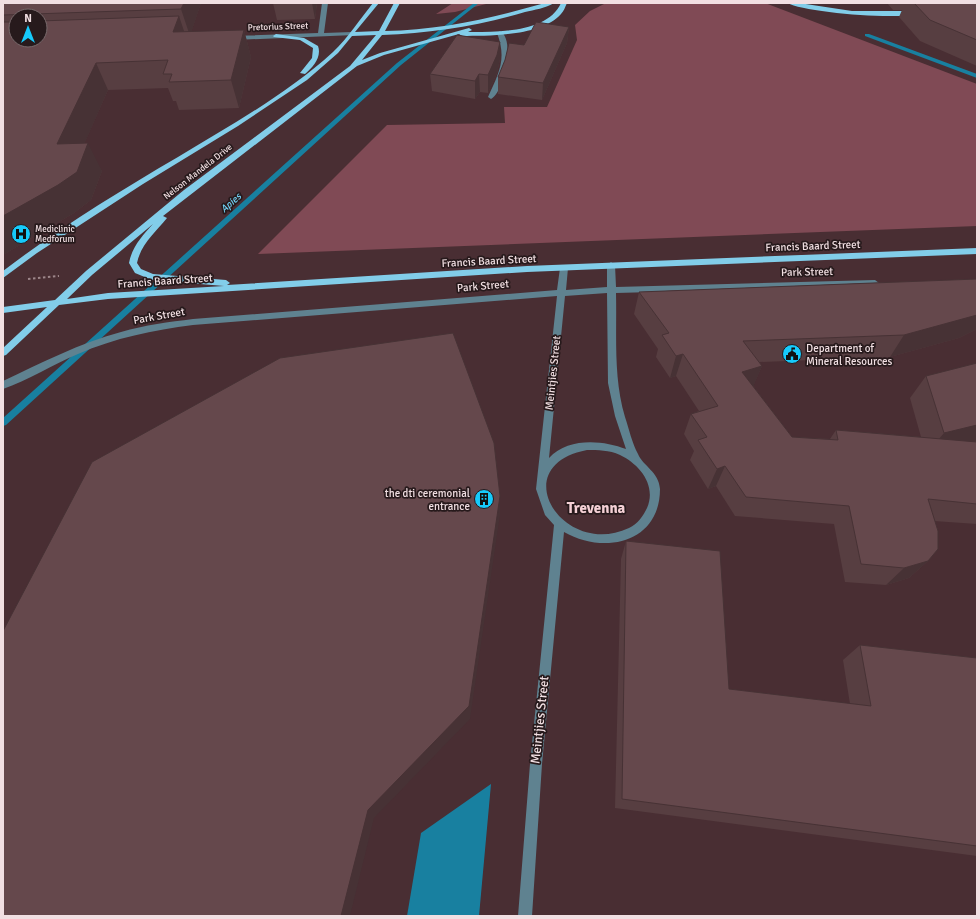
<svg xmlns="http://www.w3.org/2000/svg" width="980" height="919" font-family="Signika,sans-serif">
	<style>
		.green { fill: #804a55 }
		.water { fill: #1880a0 }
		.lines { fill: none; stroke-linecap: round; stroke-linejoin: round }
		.stream { fill: #1880a0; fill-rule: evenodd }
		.path { stroke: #9d868a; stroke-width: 2; stroke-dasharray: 2.5 2.5; stroke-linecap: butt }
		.minor { fill: #5f8290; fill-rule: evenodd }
		.major { fill: #82cde9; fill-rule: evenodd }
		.wall { fill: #573e41; fill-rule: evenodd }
		.shaded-wall { fill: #473235 }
		.building { fill: #65484c; stroke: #473235 }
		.labels { text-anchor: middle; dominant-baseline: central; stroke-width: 3.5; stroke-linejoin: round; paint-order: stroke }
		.far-street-label { font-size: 9px; fill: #f1dfe2; stroke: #271a1c }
		.far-poi-label { font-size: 9px; fill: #f1dfe2; stroke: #271a1c; text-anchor: start }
		.far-water-label { font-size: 10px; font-style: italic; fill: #72d2f5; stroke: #271a1c }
		.street-label { font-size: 11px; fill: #f1dfe2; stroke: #271a1c }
		.poi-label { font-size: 11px; fill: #f1dfe2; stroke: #271a1c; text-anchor: start }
		.near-street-label { font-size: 13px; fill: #f1dfe2; stroke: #271a1c }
		.district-label { font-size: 15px; font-weight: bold; fill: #f4d0d5; stroke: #271a1c }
	</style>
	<rect width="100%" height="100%" fill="#492e33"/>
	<path class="green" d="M453 3H490L455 12 436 14Z
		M606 3H765L977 84V226L258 254 387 125 505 123 504 107H547L577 40 575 25 590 11Z"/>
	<path class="water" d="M491 784 479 916H407L421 833Z"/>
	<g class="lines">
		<path class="stream" d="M474 3H479L401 65 6 425 3 426V418L397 63Z
			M865 34H869L977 74V78L865 36Z"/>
		<path class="path" d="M28 279 59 276"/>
		<path class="minor" d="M322 3H328L324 33 352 32 354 33V35L234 40 231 38 234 36 318 33Z
			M500 31C516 39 504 93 491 99L488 97C499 73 507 59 497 33Z
			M611 262 615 265 616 287 875 280 879 283 875 286 616 293C617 334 613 377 625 417 629 429 632 443 638 454 643 466 659 472 660 489 660 543 604 555 564 532L542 764 532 916H518L530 764 554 525 545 515 536 489 557 296 193 325C153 330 115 338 78 354 54 364 27 381 3 389V381C41 363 80 343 121 332 145 325 169 322 193 319L557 290 560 268 564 265 568 268 566 290 607 287V265ZM607 293 608 383 615 416 626 449C603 440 568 437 549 458L565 296ZM587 450C598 450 609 450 620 455 639 464 657 485 647 508 643 516 638 524 629 528 563 559 504 466 587 450Z"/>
		<path class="major" d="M373 3H379L355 32 379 31 394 3H400L385 31C440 30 492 18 545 3H554C546 8 534 10 525 12 478 26 431 33 382 35L362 60 380 53 469 28 472 30 468 32C496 32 548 33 561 3H567C565 7 564 11 561 14 542 36 489 36 462 36L459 34 384 55 357 66 163 216 167 218C155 233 141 244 137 263L141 269 153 274 226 280 230 283 227 285 527 266 977 248V254L527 272 108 299 59 305 6 355 3 356V348L47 307 3 313V307L55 300 86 271 184 190 350 66 376 35 352 36 338 53 307 80 238 126 143 184 37 253 3 278V271C58 229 118 192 178 157 231 125 287 94 333 52 348 38 360 19 373 3ZM153 224C142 236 132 247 129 263L135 273 152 280 224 286 108 293 67 299 92 275Z
			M788 3H799L852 11H913L916 13C904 21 801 12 788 3Z
			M276 34 304 38 318 46C322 57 313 67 305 74L300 73 312 58 313 48 300 40 274 37 273 36Z"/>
	</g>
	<path class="wall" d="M3 3H201L191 32 244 30 251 57 239 108 179 110 176 101H173L168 88 108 90 84 144 102 171 91 200 74 213 3 255ZM16 16H40V40H16Z
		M273 3H317L315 19 277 20Z
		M887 3H977V66L920 41 899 17 902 10H893Z
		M569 27 567 43 542 100 498 94V77L524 45Z
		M500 42V59L497 73 488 93 480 92 475 99 432 91 430 74Z
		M977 279V329L959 338 890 357 759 362 762 366 753 386 792 437 830 439 836 430 921 437 910 398 926 376 977 442V524L934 521 928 561 909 578 886 585 845 582 834 524 735 516 716 486 708 489 690 460 694 451 684 434 691 414 699 411 676 376 670 378 656 357 658 349 634 314 639 292Z
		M626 541 729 689 850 704 843 660 860 645 977 658V856L615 808 621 559Z"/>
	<path class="shaded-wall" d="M184 3H201L190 36 181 9Z
		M312 3H317L315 19Z
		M179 16 188 43 173 32Z
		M569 27 567 43 542 100 543 83Z
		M244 30 251 57 239 108 231 80Z
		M500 42V59L497 73 488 93V75Z
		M96 63 108 90 72 172 57 144Z
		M479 74 480 92 475 99V81Z
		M88 143 102 171 91 200 74 213 3 255V216Z
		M977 315V329L959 338 890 357 904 335Z
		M683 354 676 376 670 378 676 356Z
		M762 366 753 387 742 372Z
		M977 425V441L926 454 944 433Z
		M725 466 716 486 708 489 717 469Z
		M500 496V515L470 719 374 818 350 916H341L368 810Z
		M928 561 909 578 886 585 904 568Z"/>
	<path class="building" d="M3 3H184L181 9 3 15Z
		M914 3H977V40L930 20Z
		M179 16 173 32 244 30 231 80 169 82 172 74H163L168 60 96 63 57 144 88 143 77 172 58 185 3 216V22H16V40H40V21Z
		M536 22 569 27 543 83 498 77 505 60 509 43 524 45Z
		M457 35 500 42 497 55 488 75 479 74 475 81 430 74Z
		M977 279V315L904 335 743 341 762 366 742 372 792 437 838 440 836 430 977 442V504L928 499 938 531V549L928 561 904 568 861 564 849 506 746 497 725 466 717 469 698 440 707 437 691 414 718 406 683 354 676 356 662 335 669 333 639 292Z
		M453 333 494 443 500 496 469 706 368 810 341 916H3V631L92 462 280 358Z
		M977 363V425L944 433 926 376Z
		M626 541 720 551 729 689 871 706 860 645 977 658V846L622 799Z"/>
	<defs>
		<g id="hospital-disc" transform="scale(1)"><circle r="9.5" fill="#16cafb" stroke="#271a1c"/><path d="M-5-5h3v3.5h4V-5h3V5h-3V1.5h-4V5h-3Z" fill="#111"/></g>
		<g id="civic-disc" transform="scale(1)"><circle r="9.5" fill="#16cafb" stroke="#271a1c"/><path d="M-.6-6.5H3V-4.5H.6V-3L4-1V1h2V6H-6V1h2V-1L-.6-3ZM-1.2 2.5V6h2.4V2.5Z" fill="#111"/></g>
		<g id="building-disc" transform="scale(1)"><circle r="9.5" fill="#16cafb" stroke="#271a1c"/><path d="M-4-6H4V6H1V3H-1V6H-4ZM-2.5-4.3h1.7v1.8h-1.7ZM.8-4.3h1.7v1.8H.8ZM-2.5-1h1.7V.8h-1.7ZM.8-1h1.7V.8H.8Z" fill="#111"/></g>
	</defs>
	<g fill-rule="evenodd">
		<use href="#hospital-disc" x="21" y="234"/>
		<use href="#civic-disc" x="792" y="354"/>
		<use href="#building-disc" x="484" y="499"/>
	</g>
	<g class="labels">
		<g class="far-street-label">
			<text transform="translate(278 27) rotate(-2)">Pretorius Street</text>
			<text transform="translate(198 172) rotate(-38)">Nelson Mandela Drive</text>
		</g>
		<g class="far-poi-label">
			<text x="35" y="229">Mediclinic<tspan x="35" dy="10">Medforum</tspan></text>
		</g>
		<g class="far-water-label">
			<text transform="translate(231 203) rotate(-42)">Apies</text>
		</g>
		<g class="street-label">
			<text transform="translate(813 246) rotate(-2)">Francis Baard Street</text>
			<text transform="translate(489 261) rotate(-3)">Francis Baard Street</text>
			<text transform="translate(807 272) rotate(-1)">Park Street</text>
			<text transform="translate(165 281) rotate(-4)">Francis Baard Street</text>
			<text transform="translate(483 286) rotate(-5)">Park Street</text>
			<text transform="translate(159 316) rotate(-10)">Park Street</text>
			<text transform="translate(553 373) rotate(-84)">Meintjies Street</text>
		</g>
		<g class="poi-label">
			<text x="806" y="348">Department of<tspan x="806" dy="13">Mineral Resources</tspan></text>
			<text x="470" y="493" text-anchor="end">the dti ceremonial<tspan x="470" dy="13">entrance</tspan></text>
		</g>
		<g class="near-street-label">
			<text transform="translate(540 720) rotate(-84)">Meintjies Street</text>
		</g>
		<g class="district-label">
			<text x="596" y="508">Trevenna</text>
		</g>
	</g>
	<rect width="980" height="919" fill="none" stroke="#f1dfe2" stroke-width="8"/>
	<g transform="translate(28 28)"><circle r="19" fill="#271a1c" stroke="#78696b"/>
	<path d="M0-3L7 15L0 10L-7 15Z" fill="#16cafb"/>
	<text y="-6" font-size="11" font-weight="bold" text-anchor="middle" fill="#f1dfe2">N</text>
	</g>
</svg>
